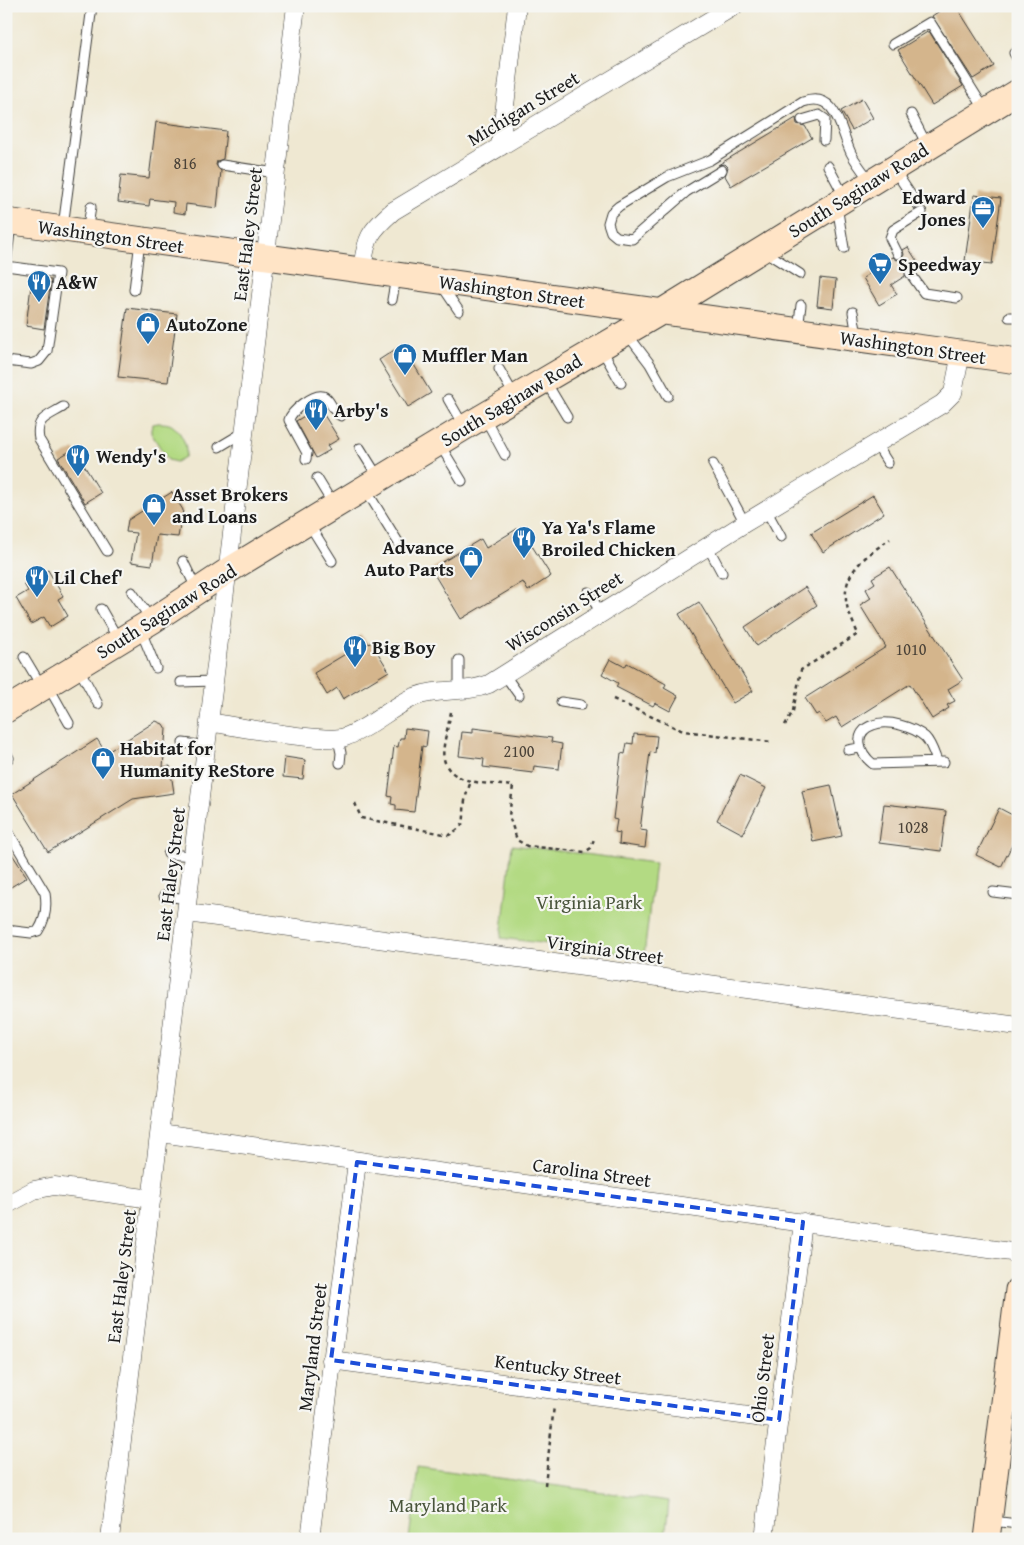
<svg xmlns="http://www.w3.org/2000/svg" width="1024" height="1545" font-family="'Gentium Book Plus',serif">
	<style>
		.green { fill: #b3da83; stroke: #687b50 }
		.building { fill: #d4b58c }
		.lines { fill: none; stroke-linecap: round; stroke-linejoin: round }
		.lane-casing { stroke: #3c3b37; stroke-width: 11 }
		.street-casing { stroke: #3c3b37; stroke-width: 19 }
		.secondary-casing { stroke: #3c3b37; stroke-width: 27 }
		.path { stroke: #3c3b37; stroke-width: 2.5; stroke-dasharray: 4 4; stroke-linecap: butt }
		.lane { stroke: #fff; stroke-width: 9 }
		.street { stroke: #fff; stroke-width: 18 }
		.secondary { stroke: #ffe4c6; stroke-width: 25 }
		.marked { fill: none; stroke: #1d4ed8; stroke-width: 4; stroke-dasharray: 10 6; stroke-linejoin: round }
		.labels { text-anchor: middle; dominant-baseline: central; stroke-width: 4.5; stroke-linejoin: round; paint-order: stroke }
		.number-label { font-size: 16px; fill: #4a4238 }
		.street-label { font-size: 19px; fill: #1c1c1c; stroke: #f6f6f2 }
		.poi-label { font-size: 19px; font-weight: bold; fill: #1c1c1c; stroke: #f6f6f2; text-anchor: start }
		.park-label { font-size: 19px; fill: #49553b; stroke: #f6f6f2 }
	</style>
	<rect width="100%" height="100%" fill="#f6f6f2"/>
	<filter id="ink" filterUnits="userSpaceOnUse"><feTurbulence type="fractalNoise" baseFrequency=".02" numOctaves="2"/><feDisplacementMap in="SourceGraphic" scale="10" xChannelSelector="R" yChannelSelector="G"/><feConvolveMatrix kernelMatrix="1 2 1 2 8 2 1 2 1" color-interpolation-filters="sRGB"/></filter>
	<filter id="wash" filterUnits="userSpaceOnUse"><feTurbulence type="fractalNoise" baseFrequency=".0096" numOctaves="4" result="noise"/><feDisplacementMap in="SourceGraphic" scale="20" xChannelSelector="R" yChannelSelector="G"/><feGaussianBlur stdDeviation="1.12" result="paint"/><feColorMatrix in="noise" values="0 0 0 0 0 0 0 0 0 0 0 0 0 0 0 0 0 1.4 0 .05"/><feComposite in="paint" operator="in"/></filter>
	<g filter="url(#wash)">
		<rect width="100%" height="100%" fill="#efe8d2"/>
		<path class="green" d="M158 423C164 423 170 423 174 427 181 432 189 448 185 457L176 462 168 460 151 433V429L153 424Z
			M512 845 655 863 644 956 501 938Z
			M418 1467 669 1501 665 1539H409Z"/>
		<g id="blocks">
			<path class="building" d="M947 6H956L994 66 973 79 932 16Z
				M929 31 963 86 932 105 898 50Z
				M862 99 873 118 852 130 841 111Z
				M796 118 797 124 805 126 812 138 731 186 725 176 728 167 725 164 718 165Z
				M156 122 226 131 223 159 217 161 216 165 221 171 217 208 186 204 185 214 173 212 174 202 150 199 149 206 118 202 121 175 149 178Z
				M974 195 1001 198 992 264 965 261Z
				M908 247 920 266 915 270 910 267 906 268 905 276 891 285 897 294 879 305 863 278 893 257 897 260 901 259 904 255 903 250Z
				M32 278 51 280 44 329 26 326Z
				M820 278 836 280 833 308 817 306Z
				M127 308 177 314 168 382 118 377Z
				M402 345 431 393 408 407 379 360Z
				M319 407 339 439 327 446 330 450 316 458 296 421Z
				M74 449 101 493 85 503 58 458Z
				M172 492 183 510 178 537 157 535 152 565 131 562 136 533 126 532 128 520Z
				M873 495 884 513 823 552 811 533Z
				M520 527 551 576 528 591 523 582 461 619 431 569 481 539 486 548Z
				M890 567 963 680 948 689 955 701 947 705 949 708 932 719 910 684 842 727 836 717 826 723 819 713 816 715 805 698 886 647 860 605 871 598 866 589 875 583 872 578Z
				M48 570 63 596 58 599 68 616 50 627 44 617 31 624 16 598 28 591 24 584Z
				M805 587 817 605 757 646 745 627Z
				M699 602 753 691 733 703 679 614Z
				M361 635 369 644 371 642 389 671 343 699 337 688 327 695 314 673 352 650 348 643Z
				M610 659 625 667 627 663 666 684 664 688 678 696 670 711 655 703 653 706 616 687 618 683 602 674Z
				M156 721 163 724 166 729 163 767 170 766 174 793 133 799 48 852 12 794 97 739 106 753Z
				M405 728 428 731 426 747 422 746 414 812 396 810V805L391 804 392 797 388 796 394 746 398 747 400 738H404Z
				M473 728 552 738 551 742 562 744 559 769 534 766 533 773 483 767 484 759 459 756 462 732 473 733Z
				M634 734 657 736 655 753 650 752 640 830 647 831 645 848 619 844 620 833 615 832 617 820 613 819 621 753 625 754 627 743 633 744Z
				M285 757 305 760 303 779 283 777Z
				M740 775 766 788 743 834 717 820Z
				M831 785 842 836 813 842 802 791Z
				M884 804 946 811 941 851 879 843Z
				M999 808 1018 818V833L1001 867 976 855Z
				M6 845 27 877 6 890Z"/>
		</g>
	</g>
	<g filter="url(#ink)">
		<use href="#blocks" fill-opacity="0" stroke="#3c3b37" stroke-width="1"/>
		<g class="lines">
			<g class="lane-casing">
				<path id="lane" d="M893 44 930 22 985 110
					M1014 53 1018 60
					M911 114 928 147
					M802 120 819 115 825 119 824 140
					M222 165 276 173
					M828 166 844 196
					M722 170 686 192 632 239 617 237 611 232 608 223 611 213 619 206 667 177 710 160 803 102C837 90 840 130 851 153 856 163 864 173 871 182
					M895 171 917 204
					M837 206 844 248
					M63 227 92 6
					M87 232 91 207
					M764 251 800 274
					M898 254 890 238 893 230 922 212
					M6 265 11 224
					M6 266 58 273 47 351 39 361 31 364 6 361
					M910 273 924 293 957 298
					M442 286 459 311
					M134 290 140 241
					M392 300 396 277
					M853 312 857 336
					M1009 317H1018
					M798 330 801 305
					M628 335 650 364 668 396
					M602 350 621 383
					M499 369 515 397
					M546 382 567 417
					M448 399 463 425
					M63 407C47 417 35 418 39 439L107 551
					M485 418 505 455
					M876 444 888 463
					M440 445 462 481
					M219 447 244 432
					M360 448 378 477
					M306 459 307 453 289 420C291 411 314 393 323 396 331 399 332 412 341 416
					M713 464 745 523
					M317 478 334 506
					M366 490 400 545
					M766 510 781 537
					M309 524 332 561
					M708 547 722 573
					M183 561 196 588
					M132 592 152 621
					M588 592 601 613
					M101 609 118 639
					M141 631 156 668
					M24 657 42 687
					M459 660V690
					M78 667 98 704
					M504 674 519 695
					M181 682 214 681
					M48 686 69 723
					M561 702 581 705
					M338 739 341 753 340 763
					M183 743 207 746
					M848 750 859 748
					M6 752 9 758
					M937 761C934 753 931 743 925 737 913 727 888 719 873 725 852 732 859 753 873 764L944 762
					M6 828 45 893C47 906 46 919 38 931L31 933 6 930
					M168 854 193 856
					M993 892 1018 895
					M164 896 188 899
					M992 1521 1018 1524"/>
			</g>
			<g class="street-casing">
				<path id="street" d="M500 147 517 6
					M362 270C366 238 369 232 393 211L734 6
					M209 722C235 726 326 744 345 737 370 728 390 708 414 697 439 687 465 694 489 684L745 523 942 404 953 393 961 353
					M187 913 1018 1026
					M160 1133 1018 1253
					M6 1205 34 1190 54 1186 152 1199
					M331 1360 779 1420
					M110 1539 296 6
					M310 1539 357 1162
					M764 1539 803 1222"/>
			</g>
			<g class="secondary-casing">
				<path id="secondary" d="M6 221 1018 361
					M6 710 152 621 226 572 465 427 661 312 1018 92
					M987 1539 1018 1290"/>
			</g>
			<path class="path" d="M613 699 683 731 772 742
				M451 712C449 724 441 749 444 759 450 786 491 783 513 786L509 816 517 840 527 846 585 852 591 848 594 839
				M785 725 793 711 801 670 858 634C854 624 847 611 846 600 843 570 869 554 890 539
				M355 803 361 818 449 835C469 823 462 821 465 801 466 794 469 787 471 781
				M545 1485 554 1406"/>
			<use href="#lane" class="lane"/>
			<use href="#street" class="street"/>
			<use href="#secondary" class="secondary"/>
		</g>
	</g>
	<path class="marked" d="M357 1162 803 1222 779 1420 331 1360Z"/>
	<defs>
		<g id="office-pin" transform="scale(1.25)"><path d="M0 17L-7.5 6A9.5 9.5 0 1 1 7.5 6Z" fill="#1f6fb2" stroke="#f6f6f2"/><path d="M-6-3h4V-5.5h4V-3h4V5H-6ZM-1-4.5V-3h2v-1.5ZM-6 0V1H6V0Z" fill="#fff"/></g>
		<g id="supermarket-pin" transform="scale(1.25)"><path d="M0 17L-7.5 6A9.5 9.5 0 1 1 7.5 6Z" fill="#1f6fb2" stroke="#f6f6f2"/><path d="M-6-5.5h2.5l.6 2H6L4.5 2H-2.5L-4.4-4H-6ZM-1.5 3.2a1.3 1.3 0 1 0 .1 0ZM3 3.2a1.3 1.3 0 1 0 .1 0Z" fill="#fff"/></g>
		<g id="restaurant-pin" transform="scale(1.25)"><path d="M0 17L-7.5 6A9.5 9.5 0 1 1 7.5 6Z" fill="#1f6fb2" stroke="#f6f6f2"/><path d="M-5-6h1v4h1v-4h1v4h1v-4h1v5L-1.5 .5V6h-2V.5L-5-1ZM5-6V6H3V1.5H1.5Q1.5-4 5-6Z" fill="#fff"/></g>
		<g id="shop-pin" transform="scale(1.25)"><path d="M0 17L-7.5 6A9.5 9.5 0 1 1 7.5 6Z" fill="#1f6fb2" stroke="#f6f6f2"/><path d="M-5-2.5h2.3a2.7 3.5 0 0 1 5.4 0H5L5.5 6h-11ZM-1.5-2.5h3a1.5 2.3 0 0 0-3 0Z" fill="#fff"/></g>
	</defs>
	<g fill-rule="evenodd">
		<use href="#office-pin" x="983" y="208"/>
		<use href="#supermarket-pin" x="880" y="264"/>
		<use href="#restaurant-pin" x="39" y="282"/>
		<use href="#shop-pin" x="148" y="324"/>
		<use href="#shop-pin" x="405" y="355"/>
		<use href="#restaurant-pin" x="316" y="410"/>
		<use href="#restaurant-pin" x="78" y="456"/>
		<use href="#shop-pin" x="154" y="505"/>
		<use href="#restaurant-pin" x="524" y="538"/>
		<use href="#shop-pin" x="471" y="558"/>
		<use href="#restaurant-pin" x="37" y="577"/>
		<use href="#restaurant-pin" x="355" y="647"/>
		<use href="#shop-pin" x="103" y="759"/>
	</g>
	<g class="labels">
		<g class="number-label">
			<text x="185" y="163">816</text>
			<text x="911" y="649">1010</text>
			<text x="519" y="751">2100</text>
			<text x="913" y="827">1028</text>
		</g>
		<g class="street-label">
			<text transform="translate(523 108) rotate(-31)">Michigan Street</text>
			<text transform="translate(858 190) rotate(-32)">South Saginaw Road</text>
			<text transform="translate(247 234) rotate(-83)">East Haley Street</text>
			<text transform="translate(111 236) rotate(8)">Washington Street</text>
			<text transform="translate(512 291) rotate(8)">Washington Street</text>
			<text transform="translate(913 347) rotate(8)">Washington Street</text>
			<text transform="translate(511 400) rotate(-31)">South Saginaw Road</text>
			<text transform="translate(166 611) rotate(-32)">South Saginaw Road</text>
			<text transform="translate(564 611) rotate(-32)">Wisconsin Street</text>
			<text transform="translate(170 874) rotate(-83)">East Haley Street</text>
			<text transform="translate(605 949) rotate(8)">Virginia Street</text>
			<text transform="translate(592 1172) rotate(8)">Carolina Street</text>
			<text transform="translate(121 1276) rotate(-83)">East Haley Street</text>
			<text transform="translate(312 1347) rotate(-83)">Maryland Street</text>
			<text transform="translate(558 1369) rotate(8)">Kentucky Street</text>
			<text transform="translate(762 1378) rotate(-83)">Ohio Street</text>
		</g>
		<g class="poi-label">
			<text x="966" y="197" text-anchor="end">Edward<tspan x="966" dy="22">Jones</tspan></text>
			<text x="898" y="264">Speedway</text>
			<text x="56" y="282">A&amp;W</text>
			<text x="166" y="324">AutoZone</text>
			<text x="422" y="355">Muffler Man</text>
			<text x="334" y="410">Arby's</text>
			<text x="96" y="456">Wendy's</text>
			<text x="172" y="494">Asset Brokers<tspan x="172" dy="22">and Loans</tspan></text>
			<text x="542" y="527">Ya Ya's Flame<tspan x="542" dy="22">Broiled Chicken</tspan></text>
			<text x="454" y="547" text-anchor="end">Advance<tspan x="454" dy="22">Auto Parts</tspan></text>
			<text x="54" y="577">Lil Chef'</text>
			<text x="372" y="647">Big Boy</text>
			<text x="120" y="748">Habitat for<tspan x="120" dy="22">Humanity ReStore</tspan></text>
		</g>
		<g class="park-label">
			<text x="589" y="902">Virginia Park</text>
			<text x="448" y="1505">Maryland Park</text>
		</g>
	</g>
	<rect width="1024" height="1545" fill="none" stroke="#f6f6f2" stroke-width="25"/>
</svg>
